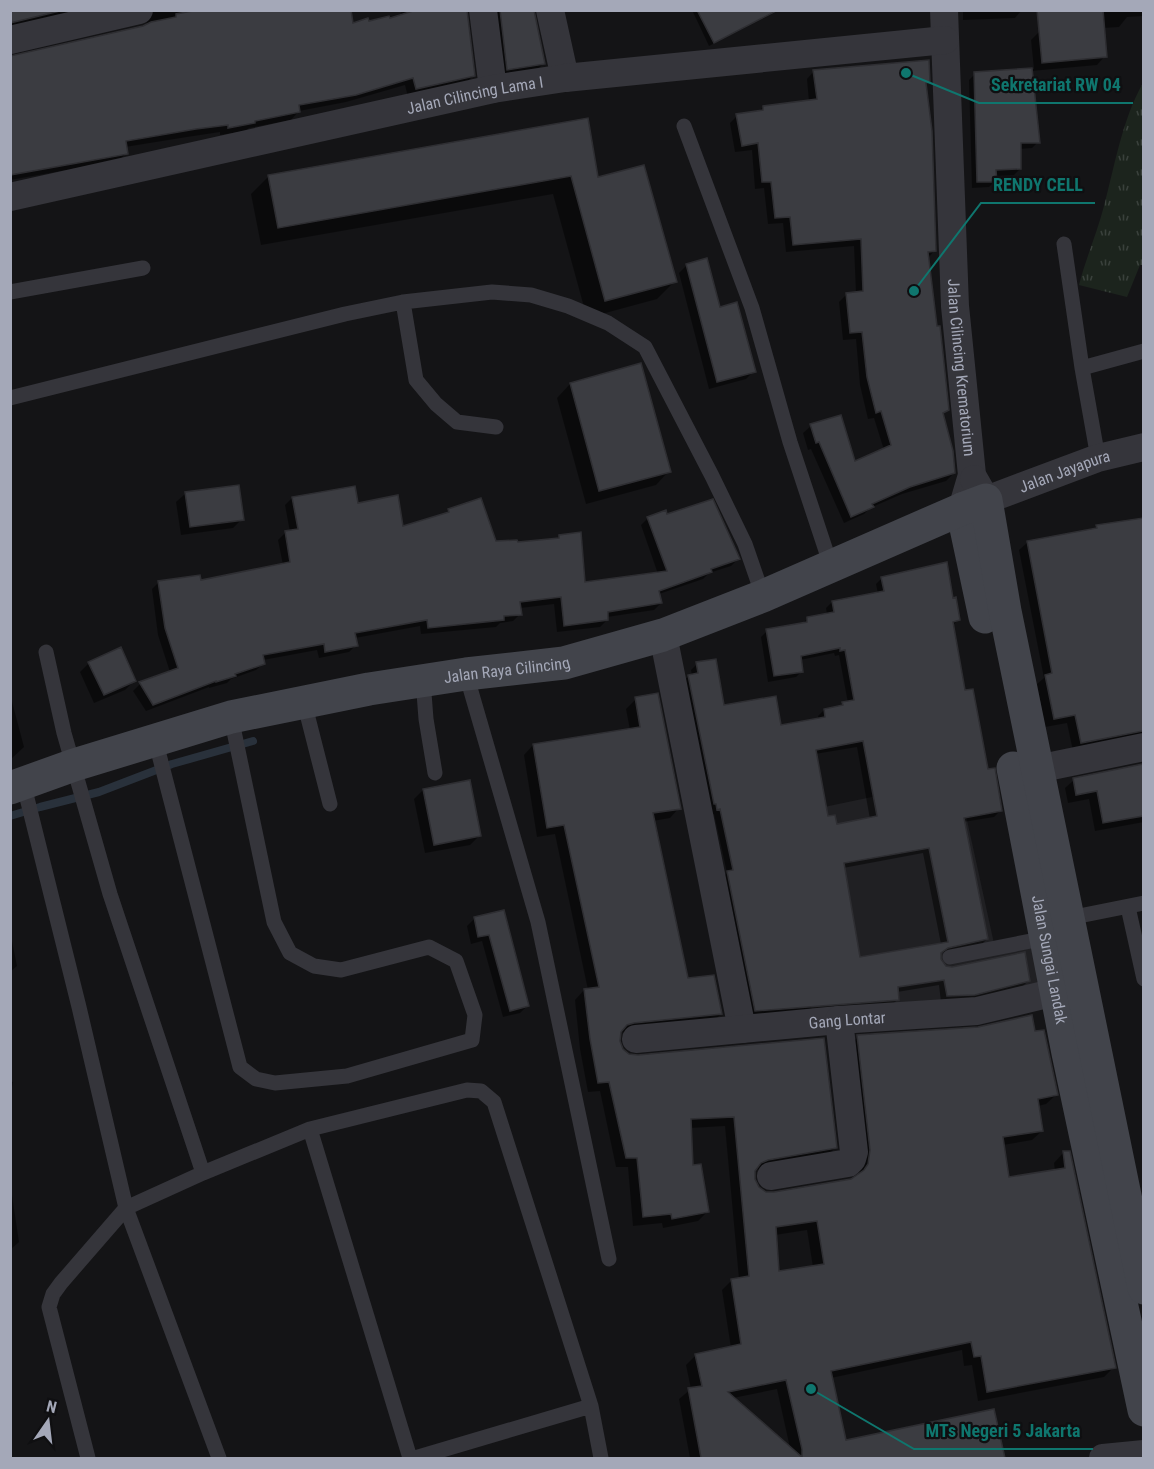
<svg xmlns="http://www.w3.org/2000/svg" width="1154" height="1469" font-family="'Roboto Condensed',sans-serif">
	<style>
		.built { fill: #202023 }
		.grass { fill: url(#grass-tufts) }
		.shadow { fill: #0007; fill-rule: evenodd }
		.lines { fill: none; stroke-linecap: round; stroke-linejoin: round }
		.stream { stroke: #29313b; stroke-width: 8 }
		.building { fill: #3b3c41; stroke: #2e2e32; stroke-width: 1.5; fill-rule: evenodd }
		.lane { stroke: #35353b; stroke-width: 15 }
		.street { stroke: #35353b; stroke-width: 28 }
		.secondary { stroke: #42444b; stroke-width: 33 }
		.labels { text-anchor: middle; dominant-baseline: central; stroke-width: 4.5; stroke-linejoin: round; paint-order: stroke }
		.street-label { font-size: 16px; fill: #a4a8b8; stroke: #0f0f11 }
		.leader { fill: none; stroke: #0f766e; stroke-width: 2 }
		.callout-dot { fill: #0f766e; stroke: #0f0f11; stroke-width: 2 }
		.callout-label { font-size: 18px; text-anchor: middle; font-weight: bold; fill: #0f766e; stroke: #0f0f11; stroke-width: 4.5; stroke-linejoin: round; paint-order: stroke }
	</style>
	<defs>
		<pattern id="grass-tufts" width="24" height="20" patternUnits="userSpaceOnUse" patternTransform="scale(1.5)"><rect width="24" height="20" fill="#1c241d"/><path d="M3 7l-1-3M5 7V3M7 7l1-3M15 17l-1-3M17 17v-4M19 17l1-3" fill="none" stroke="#3a413c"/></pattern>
	</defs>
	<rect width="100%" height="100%" fill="#141416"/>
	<path class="built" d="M958 779 995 948 1042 940 1051 989 813 1018 781 816Z"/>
	<path class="grass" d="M1143 83V265H1140L1127 297 1079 285C1086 258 1097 233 1104 206 1115 165 1122 120 1143 83Z"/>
	<path class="shadow" d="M10 10H87L10 28Z
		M145 10H299L348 26 368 23 401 14 400 10H465L473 76 465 84 408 97 405 85 346 102 299 111 291 120 249 128 246 131 220 135V132L187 137 125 147 127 153 118 161 10 180V57L146 26 148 16Z
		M489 10H533L543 64 535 72 499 77Z
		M692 10H780L709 46Z
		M963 10H1022L1015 18 963 20Z
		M1061 10H1144V16L1127 17 1119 27 1103 28 1105 56 1097 65 1031 71 1038 142 1032 148 1019 149 1020 169 1014 175 995 176V181L989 187 972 188 969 80 975 74 1034 69 1031 40Z
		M814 71 929 82 925 86 935 250 928 258 947 410 942 415 952 451 953 474 946 481 902 494 870 508 864 514 844 523 811 449 808 450 803 433 811 426 854 463 884 450 874 418 868 419 860 385 856 339 843 340 839 302 847 294 856 293 854 246 786 252 783 223 768 224 764 188 755 189 752 150 735 152 730 123 737 116 758 112 763 107 809 102 807 79Z
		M587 120 597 179 675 281 657 299 587 318 553 194 261 245 251 194 269 176Z
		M687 265 719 309 754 371 746 379 709 389 679 273Z
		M570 384 669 471 656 485 586 504 557 398Z
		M185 494 242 519 233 528 181 535 176 502Z
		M292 498 357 504 402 528 445 515 449 510 495 543 516 544 556 540 560 536 584 583 658 574 641 525 648 518 666 516 738 559 731 566 709 573 703 579 659 594 661 603 654 610 607 617V620L600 627 557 632 554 604 520 608V614L513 621 500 623 496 627 421 634 420 626 355 638 356 645 349 652 319 658 317 650 263 660 264 663 256 670 231 679 227 683 209 688V687L146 711 133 691 140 684 170 672 158 635 152 589 159 582H200L283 565 278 540 285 533 290 532 285 505Z
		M1144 518V741L1073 751 1067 723 1045 727 1037 684 1044 678 1019 550 1028 542Z
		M882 578 952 600 958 620 952 626 964 692 987 771 1001 810 994 817 963 822 987 939 981 945 940 953 939 960 946 967 1028 981 1022 987 967 1000 941 1002 939 985 897 992 898 999 892 1005 749 1017 722 879 727 873 714 814 711 815 682 682 689 676H692L691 670 697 664 722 707 779 726 819 720 818 716 824 710 839 707 843 704 848 703 839 655 835 656 834 653 800 660 802 671 796 677 768 682 761 637 767 631 801 625 807 619 827 615 826 608 832 602 878 594 876 584ZM857 747 870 819 836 825 827 818 815 754ZM923 853 941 944 859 958 843 868Z
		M89 663 134 681 125 690 94 703 80 672Z
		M10 694 24 747 10 760Z
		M636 699 679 808 670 818 653 821 687 980 721 1014 711 1024 623 1032 619 1033 618 1040 621 1049 628 1055 835 1148 826 1157 754 1170 753 1180 757 1187 764 1193 774 1194 851 1181 858 1175 861 1161 848 1047 858 1037 1034 1033 1056 1095 1046 1104 1038 1106 1042 1131 1032 1140 1003 1145 1008 1178 1055 1171 1054 1163 1063 1153 1114 1367 1104 1377 978 1401 972 1365 964 1366 962 1350 831 1378 845 1442 993 1411 1003 1458H690L679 1399 691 1389 686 1365 696 1355 731 1348 722 1290 732 1280 739 1279 725 1126 690 1128 692 1167 708 1211 698 1221 663 1228 662 1223 633 1226 628 1167H616L600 1091 588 1092 580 1049 575 1000 584 990H588L555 834 537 837 524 755 533 745 630 730 626 709ZM807 1230 813 1267 778 1273 775 1235ZM777 1389 790 1448 733 1398Z
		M1144 765V822L1095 831 1089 799 1068 803 1065 788 1074 780Z
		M423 790 479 836 470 845 425 853 414 799Z
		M503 912 527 1006 520 1013 503 1017 482 941 471 944 467 926 474 919Z
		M10 931 17 966 10 972Z
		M10 1081 13 1082 10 1099Z
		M10 1182 19 1242 10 1250Z"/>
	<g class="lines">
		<path class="stream" d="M10 816 40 807 99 792 172 764 253 741"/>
	</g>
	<path class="building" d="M10 10H64L10 23Z
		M198 10H351L353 23 368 18 369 21 389 16 390 18 416 10H467L475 76 416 89 413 78 356 95 299 105 300 112 255 121V123L228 128V125L196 129 126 141 128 154 10 175V56L143 26 151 22 176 17V14Z
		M500 10H534L545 64 507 70Z
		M697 10H778L714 43Z
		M1037 10H1103L1107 57 1042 63Z
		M929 60 930 82 926 83 932 131 936 251 928 252 937 326H940L949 410 943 413 953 451 955 473 910 487 872 504 874 507 851 517 819 442 816 443 810 424 841 415 855 461 891 445 881 411 876 413 867 377 862 332 850 333 846 293 863 291 861 239 793 245 790 217 775 218 771 182H762L758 143 742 146 736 114 763 110V106L817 99 813 70Z
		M1032 68 1040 143H1021V169L996 170 997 182H977L974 72Z
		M588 118 598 177 644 165 677 282 605 301 571 176 278 228 268 175Z
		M707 258 720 307 737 302 756 372 717 382 686 264Z
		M641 363 671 472 599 491 570 383Z
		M239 485 244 520 190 527 185 492Z
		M355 486 358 503 398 495 403 526 449 512 448 509 481 498 496 541 517 540 518 542 559 538V535L581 532 585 582 667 571 647 517 666 510 667 514 713 499 740 559 711 569 712 572 659 591 662 603 608 612V620L564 626 561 597 520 602 522 615 504 616V620L428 628 427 620 355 633 358 646 325 652 324 644 263 655 265 664 235 674 236 676 216 682V681L153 705 139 682 178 668 165 628 158 581 200 575 201 580 290 562 285 531 298 529 292 497Z
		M1143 518V731L1081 743 1075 715 1054 719 1045 675 1052 673 1027 541 1097 528 1096 525Z
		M947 562 953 598 956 597 960 620 953 622 965 690 973 689 988 769 995 768 1002 811 964 818 988 939 948 948 941 953V959L946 966 952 967 1025 952 1030 981 975 995 947 996 944 980 898 987 899 1000 755 1011 727 871 733 870 720 809 717 810 716 804H714L688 675 698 673 696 662 716 659 724 705 776 696 781 725 825 717 824 709 843 705 842 702 854 700 845 650 840 651V648L801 656 803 672 774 676 766 629 807 622V617L834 612 832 601 884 591 881 577ZM863 741 877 816 837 824 835 815 828 816 816 750ZM929 848 948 942 860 957 844 863Z
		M121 647 136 681 104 695 88 662Z
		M658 693 681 809 653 813 688 978 714 975 722 1014 634 1023 627 1025 621 1032 620 1041 623 1049 629 1054 638 1055 824 1038 837 1148 768 1160 761 1163 755 1171V1179L759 1187 766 1192H774L851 1179 864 1170 868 1164 870 1150 857 1035 978 1027 1032 1015 1035 1031 1044 1030 1058 1095 1038 1099 1043 1131 1003 1137 1009 1177 1065 1168 1063 1151H1070L1116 1368 987 1392 981 1356 974 1357 971 1342 831 1371 846 1440 994 1409 1005 1458H701L688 1388 702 1386 695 1354 741 1344 731 1279 749 1276 734 1117 691 1119 693 1165 701 1164 709 1212 672 1219 671 1214 643 1217 637 1158H626L609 1082 598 1083 590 1039 584 989 599 987 564 825 547 828 533 744 640 727 635 697ZM817 1221 824 1264 779 1271 776 1227ZM786 1380 802 1449V1457L728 1392Z
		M1143 764V816L1103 823 1097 791 1076 795 1073 778Z
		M470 780 481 836 434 845 423 789Z
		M504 910 529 1006 510 1011 489 935 478 937 474 917Z"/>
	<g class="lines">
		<path class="lane" d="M684 126 752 308 790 442 831 566
			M1064 244 1082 368 1098 458
			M10 292 143 268
			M403 302 416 380 436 404 457 422 496 427
			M1082 368 1144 351
			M10 398 345 314 403 302 492 292 531 295 568 306 608 323 645 347 712 476 745 544 763 596
			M46 652 64 733 110 894 203 1173
			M466 674 538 922 609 1259
			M423 680 426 719 435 773
			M304 702 330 804
			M155 739 240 1067 256 1079 275 1083 347 1076 472 1040 475 1015 456 961 429 947 341 970 314 966 290 953 274 922 231 717
			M23 782 79 1007 126 1208 219 1458
			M1128 907 1144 979
			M1064 919 1144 903
			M950 957 1046 938
			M310 1129 410 1458
			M88 1458 49 1307 53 1294 61 1283 126 1208 203 1173 310 1129 467 1090 481 1091 494 1102 591 1406 601 1458
			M415 1458 591 1406"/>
		<g class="street">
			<path d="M483 10 493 89"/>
			<path d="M550 10 565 78"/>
			<path id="s1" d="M944 10 955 306 972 475 962 509"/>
			<path d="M10 40 139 10"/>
			<path id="s2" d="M10 197 493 89 565 78 945 40"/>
			<path id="s3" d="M974 479 986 500 1098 458 1144 447"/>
			<path d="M663 635 742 1029"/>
			<path d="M1037 769 1144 747"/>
			<path id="s4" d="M636 1039 839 1020 977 1011 1056 992"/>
			<path d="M771 1176 848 1163 852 1159 854 1152 839 1020"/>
			<path d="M1103 1458 1144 1454"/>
		</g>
		<g class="secondary">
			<path d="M962 509 985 617"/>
			<path id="s5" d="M1013 768 1068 1053 1144 1410"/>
			<path id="s6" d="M10 788 74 765 231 717 369 689 466 674 564 663 663 635 763 596 962 509 986 500 1005 611 1144 1288"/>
		</g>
	</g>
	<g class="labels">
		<g class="street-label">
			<text stroke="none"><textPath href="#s2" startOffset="476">Jalan Cilincing Lama I</textPath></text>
			<text stroke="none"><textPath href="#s1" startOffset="358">Jalan Cilincing Krematorium</textPath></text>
			<text stroke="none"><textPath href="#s3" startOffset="108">Jalan Jayapura</textPath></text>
			<text stroke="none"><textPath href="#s6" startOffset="512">Jalan Raya Cilincing</textPath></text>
			<text stroke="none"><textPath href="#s5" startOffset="195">Jalan Sungai Landak</textPath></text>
			<text stroke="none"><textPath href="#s4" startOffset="212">Gang Lontar</textPath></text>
		</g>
	</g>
	<path class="leader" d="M906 73L979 103H1133M914 291L981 203H1095M811 1389L914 1449H1093"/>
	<g class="callout-dot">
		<circle cx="906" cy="73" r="6"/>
		<circle cx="914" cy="291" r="6"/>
		<circle cx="811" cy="1389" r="6"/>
	</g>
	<g class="callout-label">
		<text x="1056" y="91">Sekretariat RW 04</text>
		<text x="1038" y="191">RENDY CELL</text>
		<text x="1003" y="1437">MTs Negeri 5 Jakarta</text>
	</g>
	<rect width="1154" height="1469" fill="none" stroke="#a4a8b8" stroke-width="24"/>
	<g transform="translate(48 1421) rotate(14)" stroke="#0f0f11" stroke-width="4.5" paint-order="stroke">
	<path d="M0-4.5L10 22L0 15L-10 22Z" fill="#a4a8b8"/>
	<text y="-9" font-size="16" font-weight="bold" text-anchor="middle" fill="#a4a8b8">N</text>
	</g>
</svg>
